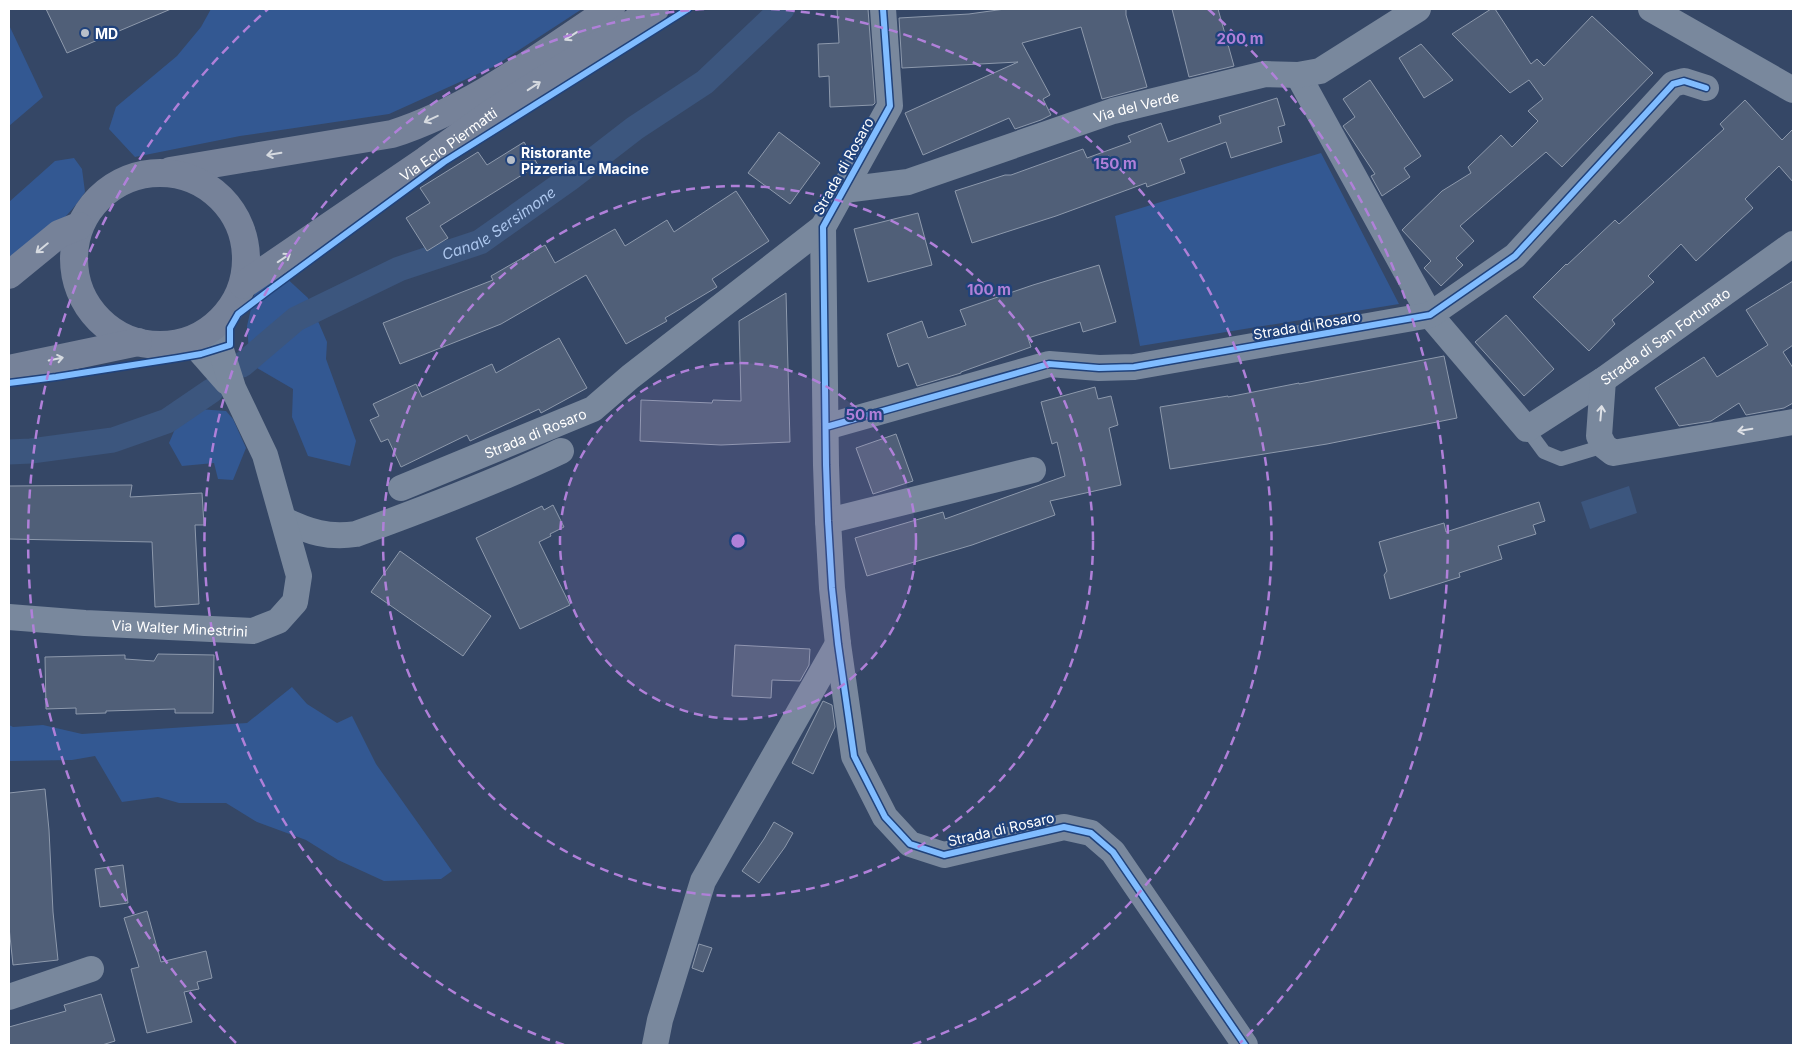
<svg xmlns="http://www.w3.org/2000/svg" width="1802" height="1054" font-family="Inter,sans-serif">
	<style>
		.green { fill: #335892 }
		.water { fill: #3c567e }
		.lines { fill: none; stroke-linecap: round; stroke-linejoin: round }
		.canal { stroke: #3c567e; stroke-width: 25 }
		.building { fill: #505f78; stroke: #8d99ac }
		.path { stroke: #79889d; stroke-width: 3; stroke-dasharray: 2.5 4; stroke-linecap: butt }
		.lane { stroke: #79889d; stroke-width: 14 }
		.street { stroke: #79889d; stroke-width: 26 }
		.secondary { stroke: #768299; stroke-width: 28 }
		.cycleway-casing { stroke: #20427b; stroke-width: 9 }
		.cycleway { stroke: #80bcff; stroke-width: 6 }
		.oneway { stroke: #d6dae0 }
		.oneway2 { stroke: #dee1e6 }
		.ring { fill: none; stroke: #b080d9; stroke-width: 2.5; stroke-dasharray: 9 6 }
		.poi-dot { fill: #b8bfc9; stroke: #20427b; stroke-width: 2 }
		.labels { text-anchor: middle; dominant-baseline: central; stroke-width: 4.5; stroke-linejoin: round; paint-order: stroke }
		.poi-label { font-size: 14px; font-weight: bold; fill: #fff; stroke: #20427b; text-anchor: start }
		.street-label { font-size: 14px; fill: #fff; stroke: #20427b }
		.water-label { font-size: 15px; font-style: italic; fill: #adc7ee; stroke: #20427b }
		.centre { fill: #b080d9; stroke: #20427b; stroke-width: 2.5 }
		.ring-label { font-size: 15px; text-anchor: middle; font-weight: bold; fill: #b080d9; stroke: #20427b; stroke-width: 4.5; stroke-linejoin: round; paint-order: stroke }
	</style>
	<rect width="100%" height="100%" fill="#354766"/>
	<path class="green" d="M211 9H582L493 67 389 114 240 136 135 157 109 129 116 107 177 56 201 27Z
		M9 25 43 97 9 126Z
		M1321 153 1399 304 1140 346 1115 216Z
		M74 158 82 169 85 192C67 221 36 243 9 264V202L55 161Z
		M282 274 308 298 327 342 326 359 356 441 350 466 308 456 292 417 293 389 250 364 247 326 256 287Z
		M184 408 226 411 233 419 246 448 233 480 218 479 214 463 182 466 169 443Z
		M292 687 307 704 337 723 352 716 376 764 452 871 441 879 384 881 338 860 306 840 257 822 226 803H179L158 797 122 802 95 756 72 760 9 761V725L13 727 43 725 82 734 247 723Z"/>
	<path class="water" d="M1629 486 1637 513 1590 529 1581 502Z"/>
	<g class="lines">
		<g class="canal">
			<path id="s1" d="M242 365 296 319 399 269 480 242 569 179 635 128 705 82 782 9"/>
			<path d="M9 452 31 451 113 440 167 421 211 391"/>
		</g>
	</g>
	<path class="building" d="M46 9H171L67 53Z
		M837 9H868L875 103 873 105 830 107 829 76 819 77 818 44 839 43Z
		M1005 9H1126V15L1147 87 1102 99 1081 27 1022 43 1050 95 1043 99 1051 115 1041 120 1015 129 1009 118 923 155 905 113 1018 62 902 68 899 18 969 14Z
		M1172 9H1218L1234 66 1189 77Z
		M1491 9H1495L1531 64 1537 59 1544 66 1592 16 1653 73 1562 167 1546 152 1460 226 1474 241 1456 258 1463 265 1441 286 1424 268 1431 261 1402 230 1442 191 1471 173 1468 167 1501 135 1512 147 1538 121 1528 111 1543 99 1529 80 1510 93 1452 34Z
		M1421 44 1453 80 1424 98 1399 58Z
		M1370 80 1421 156 1404 168 1410 177 1382 196 1371 176 1375 174 1343 126 1355 117 1343 99Z
		M1277 98 1285 125 1278 127 1282 142 1231 158 1226 142 1180 159 1185 173 1147 187 1146 183 1056 216 972 243 955 191 1005 175H1011L1083 149 1087 158 1131 142 1128 136 1161 123 1168 142 1221 123 1219 116Z
		M1745 100 1782 140 1793 129V182L1779 166 1745 199 1753 208 1696 261 1681 244 1648 276 1654 282 1612 320 1615 324 1589 351 1533 297 1566 264 1567 265 1615 220 1619 224 1724 129 1720 124Z
		M779 132 820 163 790 204 748 173Z
		M524 142 538 165 440 226 448 238 427 251 406 218 430 203 420 188 478 152 487 165Z
		M736 191 769 241 712 279 717 287 665 318 667 321 626 344 586 275 501 324 400 364 383 323 493 280 491 276 545 245 555 263 615 229 625 246 667 220 674 232Z
		M918 213 932 265 868 282 854 229Z
		M1099 265 1116 322 1083 332 1080 322 1028 338 1031 347 961 372V373L917 386 908 363 898 367 887 334 922 321 928 338 966 325 960 310 1033 285Z
		M1793 281V345L1783 352 1793 368V403L1784 408 1746 415 1739 403 1711 421 1679 426 1655 388 1704 357 1717 377 1768 345 1746 310Z
		M786 293 790 442 721 445 640 441 641 400 712 403 713 400 741 401 739 321Z
		M1506 315 1554 369 1524 396 1475 342Z
		M559 338 587 388 541 413 539 409 470 441 467 435 401 467 388 439 381 442 370 420 379 416 373 404 416 384 422 397 492 364 496 373Z
		M1444 356 1457 418 1327 444 1170 469 1160 407 1228 396V397L1299 383V384Z
		M1095 387 1098 399 1111 396 1118 425 1109 428 1121 485 1050 501 1055 515 972 545 867 576 855 538 943 512 945 519 1065 476 1057 442 1052 444 1041 402Z
		M896 434 913 481 873 494 856 448Z
		M132 485 130 497 202 493 204 525H195L199 604 155 607 152 542 9 539V486Z
		M1539 502 1545 521 1533 525 1536 534 1498 546 1502 559 1459 573 1460 577 1390 599 1384 575 1387 571 1379 542 1444 523 1446 532Z
		M553 505 564 527 550 534 551 536 539 542 570 605 520 629 476 538 542 506 544 510Z
		M400 551 491 616 463 656 371 592Z
		M735 645 810 649 809 665 800 681 772 680 771 698 732 696Z
		M158 654 214 655 213 713H175V709L106 711V713L76 714V708L46 709 45 657 125 655V659L154 661Z
		M823 701 832 705 835 727 813 774 792 763Z
		M45 789 49 830 53 912 58 960 13 965 9 927V793Z
		M774 822 793 833 785 847 759 883 742 871 764 839Z
		M123 865 128 903 100 907 95 869Z
		M147 911 161 962 206 951 212 978 197 982 199 989 184 992 192 1022 147 1033 131 969 139 967 124 918Z
		M699 944 712 948 703 972 692 968Z
		M101 994 115 1041 102 1045H9V1027L66 1011 64 1005Z"/>
	<g class="lines">
		<path class="path" d="M680 14 688 9
			M155 362 174 359"/>
		<path class="lane" d="M1527 429 1544 452 1561 459 1604 446"/>
		<g class="street">
			<path d="M883 9 890 106 823 227 826 465 828 521 832 588 838 644 854 756 885 817 910 844 944 855 1064 827 1091 833 1113 852 1245 1045"/>
			<path d="M1651 9 1793 90"/>
			<path id="s2" d="M1298 75 1430 315 1527 429 1603 380 1793 244"/>
			<path id="s3" d="M844 190 908 182 1113 111 1265 74 1298 75 1320 71 1418 9"/>
			<path d="M190 340 227 382"/>
			<path d="M1603 380 1599 436 1604 446 1613 453 1793 422"/>
			<path d="M826 427 1049 364 1099 368 1134 367 1430 315 1515 256 1673 84 1684 81 1706 88"/>
			<path id="s4" d="M401 488 593 409 630 377 823 227"/>
			<path d="M284 520C309 532 328 538 356 534 425 509 494 483 561 451"/>
			<path d="M828 521 1033 470"/>
			<path id="s5" d="M9 617 85 623 253 631 278 621 295 602 299 576 265 455 233 388 220 347 216 325"/>
			<path d="M9 997 91 969"/>
			<path d="M655 1045 660 1020 703 881 838 644"/>
		</g>
		<g class="secondary">
			<path d="M170 171 392 134C473 108 541 55 611 9"/>
			<circle cx="160" cy="259" r="86"/>
			<path d="M9 275 59 234 79 226"/>
			<path id="s6" d="M243 285 426 160 493 112 655 9"/>
			<path d="M9 369 138 342"/>
		</g>
		<g class="cycleway-casing">
			<path id="cycleway" d="M883 9 890 106 823 227 826 465 828 521 832 588 838 644 854 756 885 817 910 844 944 855 1064 827 1091 833 1113 852 1245 1045
				M9 383 56 377 178 358 201 354 230 345V328L238 314 271 289 444 162 688 9
				M826 427 1049 364 1099 368 1134 367 1430 315 1515 256 1673 84 1684 81 1706 88"/>
		</g>
		<use href="#cycleway" class="cycleway"/>
	</g>
	<defs><path id="oneway-shaft" d="M-6 0H5M1.5-3L5.5 0L1.5 3" fill="none" stroke-width="1.6" stroke-linecap="round" stroke-linejoin="round" transform="scale(1.25)"/></defs>
	<g class="oneway">
		<use href="#oneway-shaft" transform="translate(571 36) rotate(147)"/>
		<use href="#oneway-shaft" transform="translate(534 86) rotate(-33)"/>
		<use href="#oneway-shaft" transform="translate(431 119) rotate(155)"/>
		<use href="#oneway-shaft" transform="translate(274 154) rotate(171)"/>
		<use href="#oneway-shaft" transform="translate(42 248) rotate(141)"/>
		<use href="#oneway-shaft" transform="translate(284 258) rotate(-34)"/>
		<use href="#oneway-shaft" transform="translate(56 359) rotate(-12)"/>
	</g>
	<g class="oneway2">
		<use href="#oneway-shaft" transform="translate(1601 413) rotate(-85)"/>
		<use href="#oneway-shaft" transform="translate(1745 430) rotate(170)"/>
	</g>
	<circle cx="738" cy="541" r="178" fill="#b080d9" fill-opacity=".12"/>
	<g class="ring">
		<circle cx="738" cy="541" r="178"/>
		<circle cx="738" cy="541" r="355"/>
		<path d="M564 1045A533 533 0 0 1 705 9M771 9A533 533 0 0 1 912 1045"/>
		<path d="M236 1043A710 710 0 0 1 268 9M1208 9A710 710 0 0 1 1240 1043"/>
	</g>
	<g class="poi-dot">
		<circle cx="85" cy="33" r="5"/>
		<circle cx="511" cy="160" r="5"/>
	</g>
	<g class="labels">
		<g class="poi-label">
			<text x="95" y="33">MD</text>
			<text x="521" y="152">Ristorante<tspan x="521" dy="16">Pizzeria Le Macine</tspan></text>
		</g>
		<g class="street-label">
			<text stroke="none"><textPath href="#s3" startOffset="305">Via del Verde</textPath></text>
			<text stroke="none"><textPath href="#s6" startOffset="249">Via Eclo Piermatti</textPath></text>
			<text transform="translate(843 166) rotate(-61)">Strada di Rosaro</text>
			<text transform="translate(1307 325) rotate(-10)">Strada di Rosaro</text>
			<text stroke="none"><textPath href="#s2" startOffset="590">Strada di San Fortunato</textPath></text>
			<text stroke="none"><textPath href="#s4" startOffset="145">Strada di Rosaro</textPath></text>
			<text stroke="none"><textPath href="#s5" startOffset="171">Via Walter Minestrini</textPath></text>
			<text transform="translate(1001 829) rotate(-13)">Strada di Rosaro</text>
		</g>
		<g class="water-label">
			<text stroke="none"><textPath href="#s1" startOffset="296">Canale Sersimone</textPath></text>
		</g>
	</g>
	<circle cx="738" cy="541" r="8" class="centre"/>
	<g class="ring-label">
		<text x="1240" y="44">200 m</text>
		<text x="1115" y="169">150 m</text>
		<text x="989" y="295">100 m</text>
		<text x="864" y="420">50 m</text>
	</g>
	<rect width="1802" height="1054" fill="none" stroke="#ffffff" stroke-width="20"/>
</svg>
